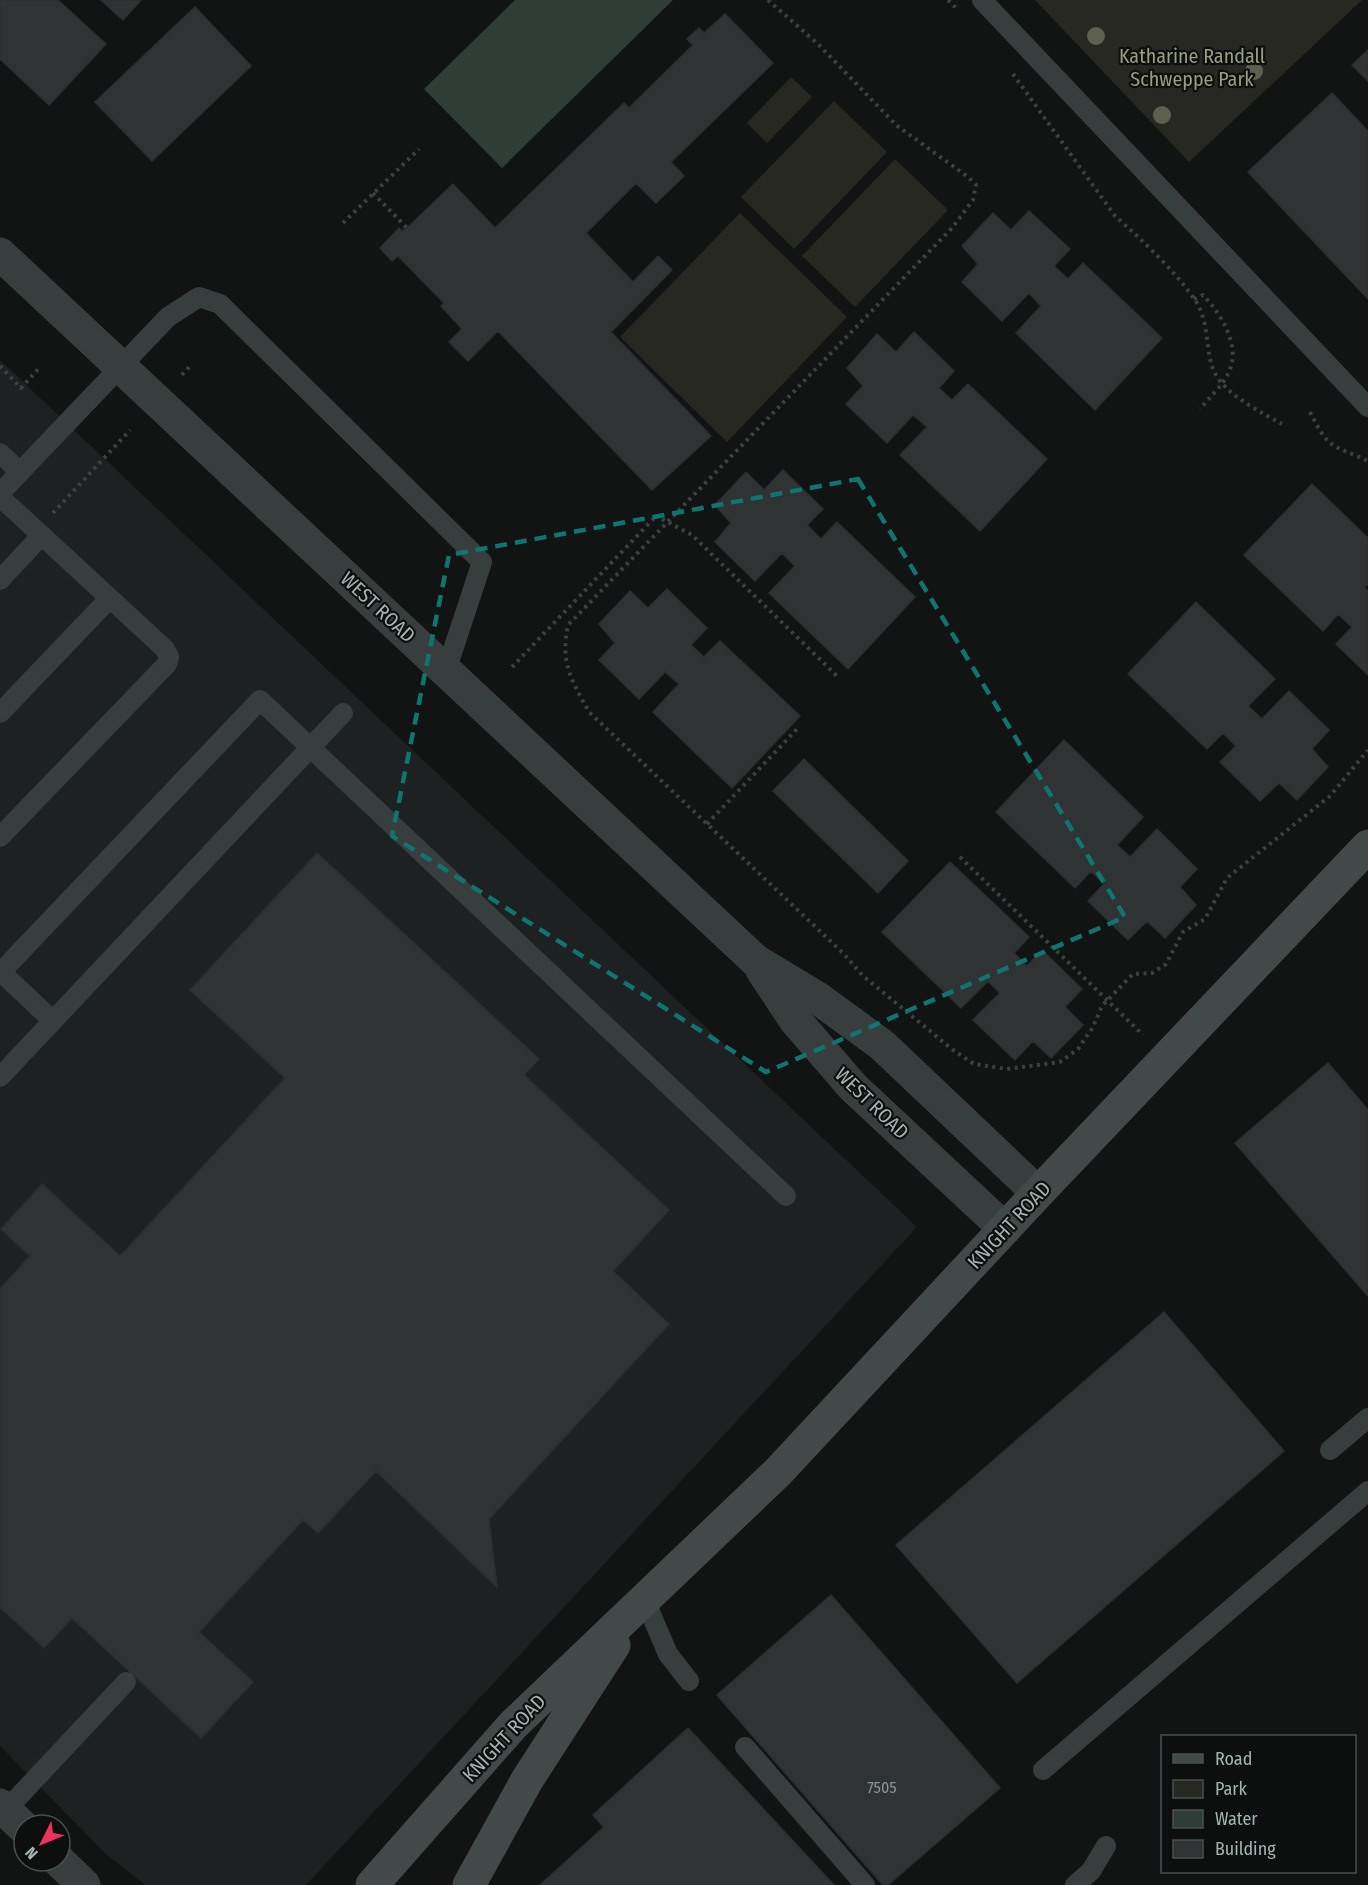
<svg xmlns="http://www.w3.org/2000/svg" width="1368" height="1885" font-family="'Fira Sans Condensed',sans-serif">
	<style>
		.built { fill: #1e2121 }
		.green { fill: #272821 }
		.water { fill: #2e3e37 }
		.building { fill: #2f3333; stroke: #2c2f30; stroke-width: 1.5 }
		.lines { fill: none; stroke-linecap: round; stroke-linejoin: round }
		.path { stroke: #3c4241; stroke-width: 4; stroke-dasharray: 3 4.5; stroke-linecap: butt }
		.lane { stroke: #383e3d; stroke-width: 20 }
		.street { stroke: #383e3d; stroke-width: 33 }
		.secondary { stroke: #424948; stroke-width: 33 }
		.tree { fill: #5c604d }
		.marked { fill: none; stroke: #0f766e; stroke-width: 4.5; stroke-dasharray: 12 8; stroke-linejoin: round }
		.labels { text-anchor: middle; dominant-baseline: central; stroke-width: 4.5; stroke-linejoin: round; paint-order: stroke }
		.number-label { font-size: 16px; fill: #879492 }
		.park-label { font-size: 20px; fill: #999e7c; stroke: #0d0f0f }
		.street-label { font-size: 20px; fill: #a4b4b1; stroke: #0d0f0f }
	</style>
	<rect width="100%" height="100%" fill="#121414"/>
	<path class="built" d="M0 360 917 1227 306 1885H145L106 1854 0 1746Z"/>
	<path class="green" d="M1035 0H1362L1189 162Z
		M791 77 812 97 767 143 747 123Z
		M834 101 887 152 794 249 741 197Z
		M895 159 948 210 855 307 802 256Z
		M740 213 847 317 727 442 620 337Z"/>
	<path class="water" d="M515 0H673L502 168 424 89Z"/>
	<path class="building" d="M0 0H58L106 44 49 105 0 59Z
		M101 0H141L123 20Z
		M195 7 251 66 152 161 95 102Z
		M725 14 773 63 671 162 684 176 656 203 636 183 586 233 633 282 658 256 672 270 611 332 711 436 652 490 498 331 468 361 449 342 462 329 441 306 444 303 398 256 392 261 380 248 399 228 402 231 407 228 453 184 495 228 624 103 629 108 693 45 687 39 699 28 704 33Z
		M1368 50V81L1352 65Z
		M1332 93 1368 131V299L1248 172Z
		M1029 211 1070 249 1054 266 1068 279 1083 263 1162 338 1095 410 1016 333 1041 306 1029 293 1002 321 962 282 978 264 962 246 993 213 1011 230Z
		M914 332 954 371 939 388 952 400 968 384 1047 459 980 531 900 455 927 427 913 415 887 443 846 404 863 386 847 368 877 334 896 352Z
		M783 470 823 509 807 525 821 539 837 522 915 597 848 669 769 593 795 566 782 553 755 581 715 542 731 523 715 505 746 472 764 490Z
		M1312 484 1368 538V584L1364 588 1368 591V675L1336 644 1352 627 1338 614 1323 631 1244 555Z
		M667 589 707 628 691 645 704 657 720 641 800 716 732 788 653 712 679 684 665 672 639 699 599 660 615 643 599 624 630 591 648 608Z
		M1196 602 1275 679 1248 706 1262 719 1289 691 1329 730 1312 749 1328 767 1297 800 1279 783 1260 801 1220 762 1236 746 1223 733 1207 749 1128 674Z
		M1064 740 1143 817 1117 845 1130 857 1157 829 1197 869 1180 887 1196 905 1165 938 1147 921 1128 940 1088 901 1104 884 1091 871 1075 888 996 812Z
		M804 759 908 861 878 893 773 791Z
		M317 853 539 1059 524 1075 669 1210 613 1271 669 1324 489 1519 497 1587 376 1471 318 1533 303 1520 199 1632 253 1682 201 1738 72 1618 44 1648 0 1607V1289L30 1256 1 1229 42 1184 120 1256 285 1078 190 990Z
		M950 862 1029 937 1014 953 1027 966 1042 950 1082 989 1065 1007 1083 1025 1051 1058 1033 1041 1015 1060 973 1020 1000 993 988 981 961 1008 882 932Z
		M1328 1063 1368 1110V1296L1235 1143Z
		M1164 1312 1284 1451 1017 1683 896 1545Z
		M831 1595 1000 1788 888 1885H883L717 1695Z
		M688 1728 834 1885H540L604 1827 593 1815Z"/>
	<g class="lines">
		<path class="path" d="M768 0 819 45 896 125 968 177 976 185 973 200 952 228 568 625C560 662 571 680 589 712L844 954 862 975 953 1050 974 1064 1007 1069 1060 1062 1078 1049 1093 1027 1102 1006 1133 974 1152 973 1166 964 1183 932 1205 919 1227 878 1330 796 1368 750
			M948 0 958 10
			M1013 74 1115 216C1140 238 1176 272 1195 300 1211 323 1204 354 1216 375 1227 395 1262 413 1282 424
			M373 193 407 228
			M343 223 419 149
			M1194 299 1203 295C1221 314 1241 345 1229 372 1223 385 1209 398 1200 409
			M0 366 21 388 41 366
			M182 375 192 364
			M1310 412C1329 450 1331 444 1368 461
			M53 513 130 430
			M662 519 692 535 838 677
			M512 667 657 515
			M707 824 798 728
			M960 857 1143 1035"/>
		<path class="lane" d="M982 0 1368 407
			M0 453 20 472
			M0 493 168 317 199 297 220 304 482 562 446 671
			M0 497 165 649 169 657 167 664 0 837
			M0 580 41 536
			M0 713 108 600
			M53 1021 1 972 260 700 786 1196
			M0 1077 343 713
			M1330 1450 1368 1418
			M644 1598 668 1654 689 1681
			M745 1747 865 1885
			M1043 1770 1368 1491
			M6 1810 126 1682
			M1075 1885 1091 1871 1106 1846"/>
		<path class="street" d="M0 254 756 961 819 999 882 1045 1038 1193
			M762 970 795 1020 853 1087 1005 1229
			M0 1805 24 1828
			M59 1861 84 1885"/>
		<path class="secondary" d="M372 1885 513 1725 778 1472 1038 1193 1368 846
			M469 1885 527 1780 614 1645"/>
	</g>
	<g class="tree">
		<circle cx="1096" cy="36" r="9"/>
		<circle cx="1254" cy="71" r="9"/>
		<circle cx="1162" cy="115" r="9"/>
	</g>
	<path class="marked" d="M858 479 1125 917 766 1072 392 836 449 555Z"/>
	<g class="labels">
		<g class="number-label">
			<text x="882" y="1787">7505</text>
		</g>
		<g class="park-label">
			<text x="1192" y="56">Katharine Randall<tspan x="1192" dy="23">Schweppe Park</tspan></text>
		</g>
		<g class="street-label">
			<text transform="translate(378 607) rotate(43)">WEST ROAD</text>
			<text transform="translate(872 1103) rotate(44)">WEST ROAD</text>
			<text transform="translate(1009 1225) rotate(-47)">KNIGHT ROAD</text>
			<text transform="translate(504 1738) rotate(-47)">KNIGHT ROAD</text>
		</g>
	</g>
	<rect x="1161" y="1735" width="195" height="138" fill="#0d0f0f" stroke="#495150" stroke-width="1.5"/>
	<rect x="1173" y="1754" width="30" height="9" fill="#424948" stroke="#495150" stroke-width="1.5"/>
	<text x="1215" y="1765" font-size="18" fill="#a4b4b1">Road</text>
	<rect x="1173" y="1780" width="30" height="18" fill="#272821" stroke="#495150" stroke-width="1.5"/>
	<text x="1215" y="1795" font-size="18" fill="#a4b4b1">Park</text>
	<rect x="1173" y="1810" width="30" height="18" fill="#2e3e37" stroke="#495150" stroke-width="1.5"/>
	<text x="1215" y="1825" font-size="18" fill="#a4b4b1">Water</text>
	<rect x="1173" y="1840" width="30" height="18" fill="#2f3333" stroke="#495150" stroke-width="1.5"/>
	<text x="1215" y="1855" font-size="18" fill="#a4b4b1">Building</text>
	<g transform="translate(42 1843) rotate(227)"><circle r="28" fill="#0d0f0f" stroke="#495150" stroke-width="1.5"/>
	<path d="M0-4.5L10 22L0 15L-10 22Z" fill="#ea345f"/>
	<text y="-9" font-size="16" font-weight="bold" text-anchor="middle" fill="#a4b4b1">N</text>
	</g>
</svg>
